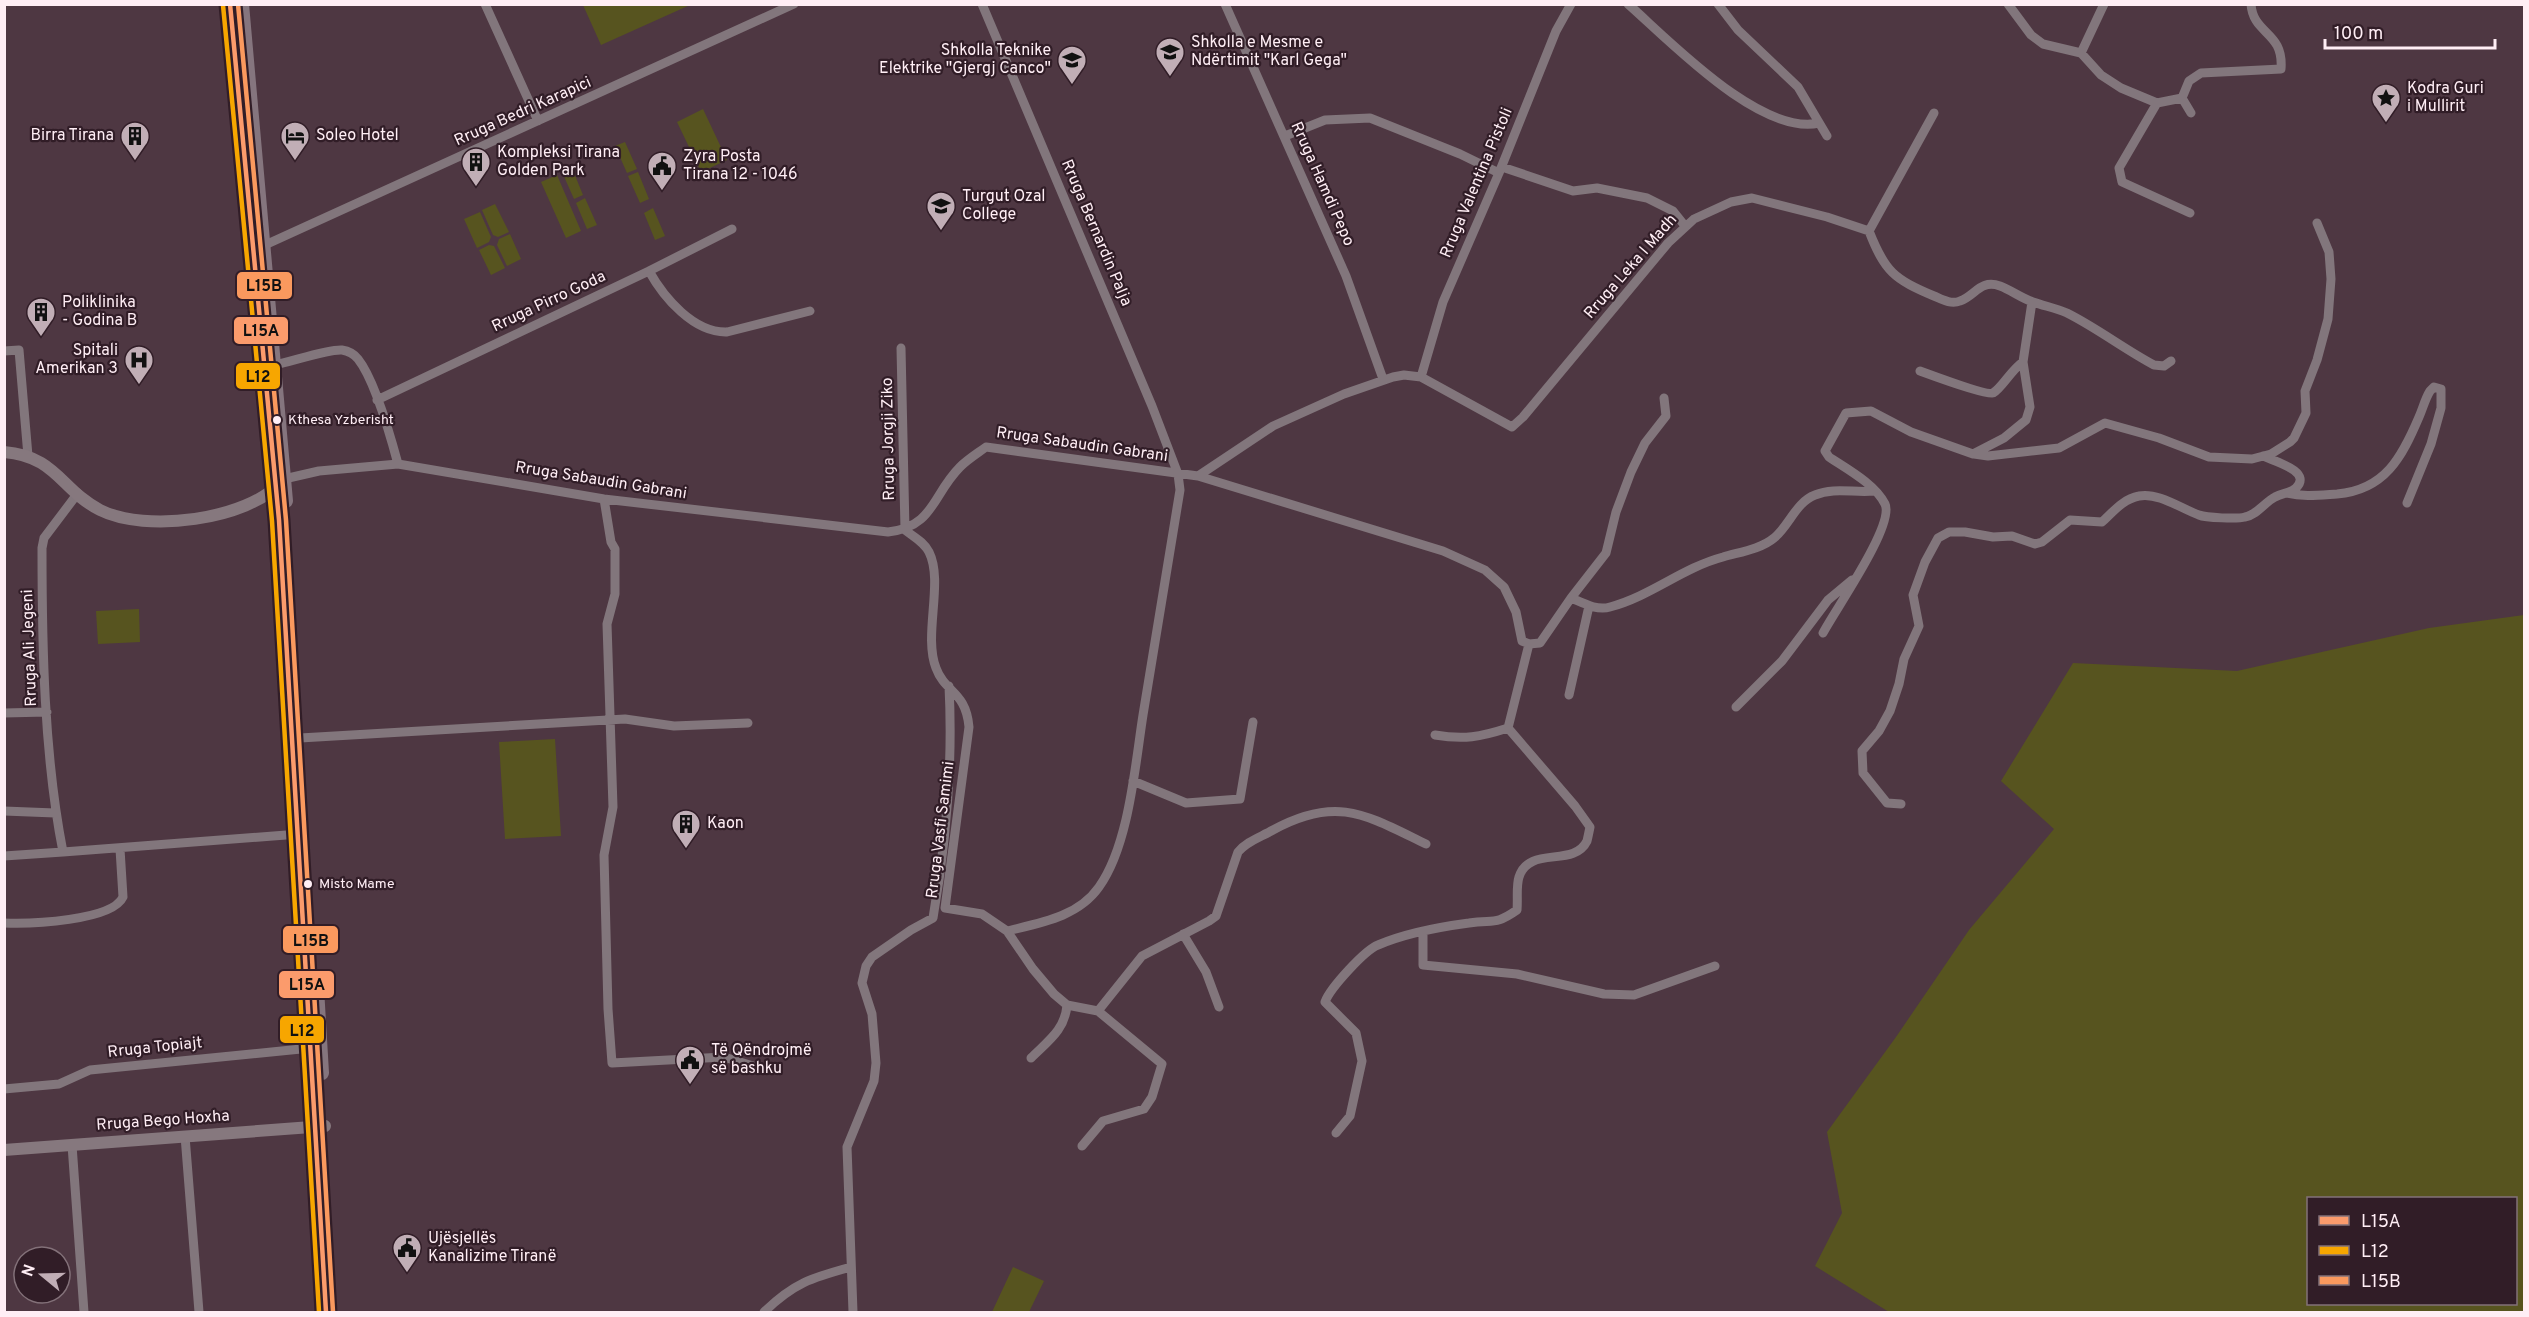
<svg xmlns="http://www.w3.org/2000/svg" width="2529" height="1317" font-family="Overpass,sans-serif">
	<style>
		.green { fill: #57541f; fill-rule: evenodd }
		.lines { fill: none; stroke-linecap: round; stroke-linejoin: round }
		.street { stroke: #82767c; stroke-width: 9 }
		.secondary { stroke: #86787e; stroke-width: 12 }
		.primary { stroke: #85757e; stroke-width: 14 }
		.bus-1-casing { stroke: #311d27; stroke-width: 9 }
		.bus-2-casing { stroke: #311d27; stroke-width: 9 }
		.bus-3-casing { stroke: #311d27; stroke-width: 9 }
		.bus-1 { stroke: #fb9b6c; stroke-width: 4.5 }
		.bus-2 { stroke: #f7a600; stroke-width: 4.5 }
		.bus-3 { stroke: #fa995e; stroke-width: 4.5 }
		.bus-dot { fill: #ffeef5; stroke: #311d27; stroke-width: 2 }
		.labels { text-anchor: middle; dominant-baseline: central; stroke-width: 4.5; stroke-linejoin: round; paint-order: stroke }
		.bus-label { font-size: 14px; fill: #ffeef5; stroke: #311d27; text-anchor: start }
		.poi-label { font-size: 16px; fill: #ffeef5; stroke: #311d27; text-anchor: start }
		.street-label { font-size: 16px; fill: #ffeef5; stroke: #311d27 }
		.line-badge { stroke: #311d27; stroke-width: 2 }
		.pale-badge-label { font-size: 16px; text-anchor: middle; font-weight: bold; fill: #111 }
	</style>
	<rect width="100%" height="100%" fill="#4e3742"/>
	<path class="green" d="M583 5H690L601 45Z
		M703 109 727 160 701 172 677 122Z
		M625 142 637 169 627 173 615 146Z
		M572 168 583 195 574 199 562 172Z
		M638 172 649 199 640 203 628 176Z
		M557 175 581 231 566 238 541 182Z
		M585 198 597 225 587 229 576 203Z
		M495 204 509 232 498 237 493 235 482 210Z
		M653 208 665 236 655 240 644 213Z
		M480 212 491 237 489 242 477 248 464 219Z
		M510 234 521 259 507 266 497 245 499 239Z
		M489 245 494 246 505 268 491 275 479 250Z
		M139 609 140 642 98 644 96 611Z
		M2524 615V1312H1889L1815 1266 1842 1213 1827 1132 1896 1037 1969 930 2054 829 2001 781 2073 663 2237 671 2429 628ZM2308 1198H2516V1304H2308Z
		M555 739 561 836 505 839 499 742Z
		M1013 1267 1044 1281 1029 1312H992Z"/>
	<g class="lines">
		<path class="street" d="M485 4 538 121
			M982 4 1152 406 1178 474 1180 490C1168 565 1156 640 1143 715 1135 766 1129 845 1099 887 1078 917 1040 923 1007 931
			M1225 4 1346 276 1383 379
			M1628 4C1669 40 1760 136 1819 123
			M1718 4 1738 30 1798 87 1827 136
			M2008 4 2031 35 2043 44 2081 53 2101 75 2121 88 2157 103 2182 98 2191 113
			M2081 53 2104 4
			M2182 98 2189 81 2201 73 2281 69C2284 31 2253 35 2251 4
			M2157 103 2119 168 2122 182 2190 213
			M1285 136 1325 120 1370 118 1460 154 1499 173
			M1502 167 1573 191 1597 188 1647 198 1673 211 1685 226
			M1869 231 1934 113
			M265 245 794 4
			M649 271C664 298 694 333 727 332L810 311
			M901 348 905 530C914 537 924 542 929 552 944 582 923 635 936 668 945 693 966 691 969 727L945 908 982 914 1007 931 1033 969 1054 994 1067 1005 1098 1011 1162 1064 1152 1097 1144 1109 1103 1121 1082 1146
			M4 351 19 350 28 456
			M274 365C291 362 327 349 342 350 349 351 354 354 358 359 374 379 391 438 398 464
			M1920 371C1931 375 1987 396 1993 393 2002 388 2011 370 2023 362
			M1421 377 1443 302 1499 173 1556 31 1571 4
			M377 400 649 271 732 229
			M1974 454 1988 456 2059 448 2105 423 2159 438 2209 457 2252 459 2271 454 2290 442 2294 438 2306 413 2305 391 2317 360 2328 319 2331 279 2329 252 2317 223
			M1198 476 1273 426 1344 394 1393 377 1404 375 1421 377 1512 427 1523 417 1668 243 1694 219 1731 202 1752 198 1827 217 1869 231C1885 272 1894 279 1934 296 1941 299 1951 305 1960 301 1975 296 1980 279 2000 286 2011 290 2021 298 2033 302 2044 306 2056 308 2067 313 2097 328 2124 349 2154 365L2164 366 2171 361
			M284 479 319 471 398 464 604 499 888 532C934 527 932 495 960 467 968 459 978 453 986 447L1198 476 1443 551 1485 570 1504 587 1516 612 1522 641 1529 644 1540 643 1571 598 1606 553 1616 512 1631 472 1645 443 1666 416 1664 398
			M78 493 44 538 42 548C42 647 44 755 63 852L299 834
			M2286 493C2303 497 2320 495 2337 494 2385 490 2402 457 2419 417 2423 408 2425 399 2430 391L2434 387 2441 389V408L2431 444 2407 503
			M604 499 611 542 615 549V594L607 624 613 807 604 855 608 1009 612 1063 724 1057 753 1066
			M1571 598C1583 603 1597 611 1610 607 1651 596 1682 568 1723 557 1740 552 1761 549 1774 538 1789 526 1796 502 1815 495 1834 487 1854 493 1874 491
			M1823 633C1835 610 1895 525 1885 504 1875 484 1847 469 1829 457L1825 451 1846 413 1871 411 1911 432 1973 454 2004 438 2026 420 2030 407 2023 362 2032 302
			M1569 695 1589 606
			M1736 707 1782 661 1828 600 1852 580
			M4 713 47 712
			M1508 728 1529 644
			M1435 735C1464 740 1480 737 1508 728
			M300 738 625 719 674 726 748 723
			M1133 781 1186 803 1240 799 1253 722
			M1901 804 1887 803 1863 773 1862 751 1879 731 1890 711 1899 684 1904 659 1919 626 1913 595 1925 562 1938 538 1949 532H1965L1993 537 2012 536 2035 544 2042 542 2070 520 2102 522C2113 512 2123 499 2139 496 2158 492 2182 509 2199 515 2206 518 2238 519 2245 517 2257 515 2265 502 2275 497 2282 493 2291 493 2296 488 2313 471 2273 461 2263 456
			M4 811 55 813
			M4 856 63 852
			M4 923C30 924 112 921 123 897L120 849
			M1423 931V965L1517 974 1604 994 1634 995 1715 966
			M1183 934 1206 972 1219 1007
			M1098 1011 1142 956 1209 921 1216 916 1238 852C1247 841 1261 837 1273 830 1337 795 1366 815 1426 844
			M1031 1058C1048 1041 1065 1030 1067 1005
			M4 1089 59 1084 90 1070 311 1048
			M1336 1133 1350 1116 1362 1061 1356 1033 1325 1002C1330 988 1365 950 1378 945 1406 933 1439 927 1469 923 1494 919 1494 926 1517 910 1518 900 1516 886 1519 877 1529 845 1574 868 1587 841 1588 837 1589 832 1590 827L1575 806 1508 728
			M185 1136 199 1312
			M72 1145 84 1312
			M764 1312C794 1283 811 1278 851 1267
			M853 1312 847 1147 874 1081 876 1063 872 1014 862 983 866 966 872 957 911 930 933 918C946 843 953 763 949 686"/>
		<path class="secondary" d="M4 452C56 456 61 490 100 510 145 533 248 520 281 482
			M4 1150 325 1126"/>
		<path class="primary" d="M230 4 279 520 326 1312
			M242 4 286 501
			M317 988 322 1073"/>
		<g class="bus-1-casing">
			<path id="bus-1" d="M230 4 279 520 326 1312"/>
		</g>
		<g class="bus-2-casing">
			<path id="bus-2" d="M223 5 272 521 319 1312"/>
		</g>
		<g class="bus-3-casing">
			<path id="bus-3" d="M238 4 286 520 333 1312"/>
		</g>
		<use href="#bus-1" class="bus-1"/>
		<use href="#bus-2" class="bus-2"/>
		<use href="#bus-3" class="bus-3"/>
	</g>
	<defs>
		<g id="school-pin" transform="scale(1.5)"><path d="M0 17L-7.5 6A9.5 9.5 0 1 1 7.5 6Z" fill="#c1aeb6" stroke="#311d27"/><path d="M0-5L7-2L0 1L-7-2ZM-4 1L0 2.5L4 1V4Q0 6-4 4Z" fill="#111"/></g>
		<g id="sight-pin" transform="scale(1.5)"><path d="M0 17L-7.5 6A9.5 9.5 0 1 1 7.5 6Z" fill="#c1aeb6" stroke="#311d27"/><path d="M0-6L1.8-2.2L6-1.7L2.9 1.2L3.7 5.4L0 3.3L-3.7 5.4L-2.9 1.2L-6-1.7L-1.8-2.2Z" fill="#111"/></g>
		<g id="building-pin" transform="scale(1.5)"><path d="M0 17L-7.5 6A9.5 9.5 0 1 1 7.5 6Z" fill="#c1aeb6" stroke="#311d27"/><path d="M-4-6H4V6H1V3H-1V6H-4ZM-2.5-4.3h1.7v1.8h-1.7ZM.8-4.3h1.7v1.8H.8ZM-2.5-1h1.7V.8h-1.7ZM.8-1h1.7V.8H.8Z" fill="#111"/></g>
		<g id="hotel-pin" transform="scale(1.5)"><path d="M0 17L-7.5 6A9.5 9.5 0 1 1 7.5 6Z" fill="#c1aeb6" stroke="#311d27"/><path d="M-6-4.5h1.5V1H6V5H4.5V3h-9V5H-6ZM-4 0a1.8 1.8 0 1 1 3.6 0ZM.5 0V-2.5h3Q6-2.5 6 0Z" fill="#111"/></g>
		<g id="civic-pin" transform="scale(1.5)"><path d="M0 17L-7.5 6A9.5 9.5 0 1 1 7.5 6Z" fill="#c1aeb6" stroke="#311d27"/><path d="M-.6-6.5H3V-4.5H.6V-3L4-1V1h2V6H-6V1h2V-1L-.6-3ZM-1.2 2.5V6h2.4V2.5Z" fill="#111"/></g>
		<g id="hospital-pin" transform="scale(1.5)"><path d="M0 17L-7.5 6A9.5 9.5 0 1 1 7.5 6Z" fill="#c1aeb6" stroke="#311d27"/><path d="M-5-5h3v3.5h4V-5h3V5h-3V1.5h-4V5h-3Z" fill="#111"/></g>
	</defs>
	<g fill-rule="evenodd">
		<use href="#school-pin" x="1170" y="52"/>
		<use href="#school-pin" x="1072" y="60"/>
		<use href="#sight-pin" x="2386" y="98"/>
		<use href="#building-pin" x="135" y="136"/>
		<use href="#hotel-pin" x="295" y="136"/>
		<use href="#building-pin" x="476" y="162"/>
		<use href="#civic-pin" x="662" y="166"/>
		<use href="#school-pin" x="941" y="206"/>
		<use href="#building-pin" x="41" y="312"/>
		<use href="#hospital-pin" x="139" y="360"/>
		<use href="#building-pin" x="686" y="824"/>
		<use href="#civic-pin" x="690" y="1060"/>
		<use href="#civic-pin" x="407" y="1248"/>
	</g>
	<g class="bus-dot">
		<circle cx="277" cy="420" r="5"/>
		<circle cx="308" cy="884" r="5"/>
	</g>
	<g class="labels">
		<g class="bus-label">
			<text x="288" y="420">Kthesa Yzberisht</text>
			<text x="319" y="884">Misto Mame</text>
		</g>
		<g class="poi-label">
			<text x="1191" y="43">Shkolla e Mesme e<tspan x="1191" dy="18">Ndërtimit "Karl Gega"</tspan></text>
			<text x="1051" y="51" text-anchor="end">Shkolla Teknike<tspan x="1051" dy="18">Elektrike "Gjergj Canco"</tspan></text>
			<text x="2407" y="89">Kodra Guri<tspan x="2407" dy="18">i Mullirit</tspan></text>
			<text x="114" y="136" text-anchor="end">Birra Tirana</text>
			<text x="316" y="136">Soleo Hotel</text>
			<text x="497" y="153">Kompleksi Tirana<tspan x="497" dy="18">Golden Park</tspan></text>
			<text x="683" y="157">Zyra Posta<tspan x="683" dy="18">Tirana 12 - 1046</tspan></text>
			<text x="962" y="197">Turgut Ozal<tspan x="962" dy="18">College</tspan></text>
			<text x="62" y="303">Poliklinika<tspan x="62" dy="18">- Godina B</tspan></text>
			<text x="118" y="351" text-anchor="end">Spitali<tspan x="118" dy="18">Amerikan 3</tspan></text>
			<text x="707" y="824">Kaon</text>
			<text x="711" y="1051">Të Qëndrojmë<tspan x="711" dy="18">së bashku</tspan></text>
			<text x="428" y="1239">Ujësjellës<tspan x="428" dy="18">Kanalizime Tiranë</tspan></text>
		</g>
		<g class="street-label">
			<text transform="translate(523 112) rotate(-24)">Rruga Bedri Karapici</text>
			<text transform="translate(1477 183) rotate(-67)">Rruga Valentina Pistoli</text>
			<text transform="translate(1322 184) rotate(66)">Rruga Hamdi Pepo</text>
			<text transform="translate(1096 233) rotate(67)">Rruga Bernardin Palja</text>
			<text transform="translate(1631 267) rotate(-49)">Rruga Leka I Madh</text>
			<text transform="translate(549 302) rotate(-25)">Rruga Pirro Goda</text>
			<text transform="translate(889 439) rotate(-91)">Rruga Jorgji Ziko</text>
			<text transform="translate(1082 445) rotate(8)">Rruga Sabaudin Gabrani</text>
			<text transform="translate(601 481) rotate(9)">Rruga Sabaudin Gabrani</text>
			<text transform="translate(30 648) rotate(-92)">Rruga Ali Jegeni</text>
			<text transform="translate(941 830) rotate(-83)">Rruga Vasfi Samimi</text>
			<text transform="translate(155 1048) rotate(-6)">Rruga Topiajt</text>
			<text transform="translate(163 1121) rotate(-4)">Rruga Bego Hoxha</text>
		</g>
	</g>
	<g class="line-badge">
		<rect x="236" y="271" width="57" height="29" rx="6" fill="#fa995e"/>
		<rect x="233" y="316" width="56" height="29" rx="6" fill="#fb9b6c"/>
		<rect x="235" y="362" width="46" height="28" rx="6" fill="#f7a600"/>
		<rect x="282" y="925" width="57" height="29" rx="6" fill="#fa995e"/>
		<rect x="278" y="970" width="57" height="29" rx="6" fill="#fb9b6c"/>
		<rect x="279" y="1015" width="46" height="29" rx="6" fill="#f7a600"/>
	</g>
	<g class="pale-badge-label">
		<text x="264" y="291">L15B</text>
		<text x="261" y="336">L15A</text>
		<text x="258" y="382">L12</text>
		<text x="311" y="946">L15B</text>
		<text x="307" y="990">L15A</text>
		<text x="302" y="1036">L12</text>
	</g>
	<rect width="2529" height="1317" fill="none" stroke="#ffeef5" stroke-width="12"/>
	<rect x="2307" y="1197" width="210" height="108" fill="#311d27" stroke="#837179" stroke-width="1.5"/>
	<rect x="2319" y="1216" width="30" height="9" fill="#fb9b6c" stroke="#837179" stroke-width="1.5"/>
	<text x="2361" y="1227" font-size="18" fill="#ffeef5">L15A</text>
	<rect x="2319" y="1246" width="30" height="9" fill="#f7a600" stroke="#837179" stroke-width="1.5"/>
	<text x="2361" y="1257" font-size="18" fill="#ffeef5">L12</text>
	<rect x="2319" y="1276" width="30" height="9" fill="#fa995e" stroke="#837179" stroke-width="1.5"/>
	<text x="2361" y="1287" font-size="18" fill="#ffeef5">L15B</text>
	<g transform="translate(42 1275) rotate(289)"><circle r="28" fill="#311d27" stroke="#837179" stroke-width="1.5"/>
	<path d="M0-4.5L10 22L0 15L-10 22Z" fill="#c1aeb6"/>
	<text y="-9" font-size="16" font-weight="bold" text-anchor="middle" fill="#ffeef5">N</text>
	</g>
	<path d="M2325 39v9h170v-9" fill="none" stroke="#ffeef5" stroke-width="3"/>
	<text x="2334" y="39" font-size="18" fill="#ffeef5" stroke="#311d27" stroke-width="4.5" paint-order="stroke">100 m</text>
</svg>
